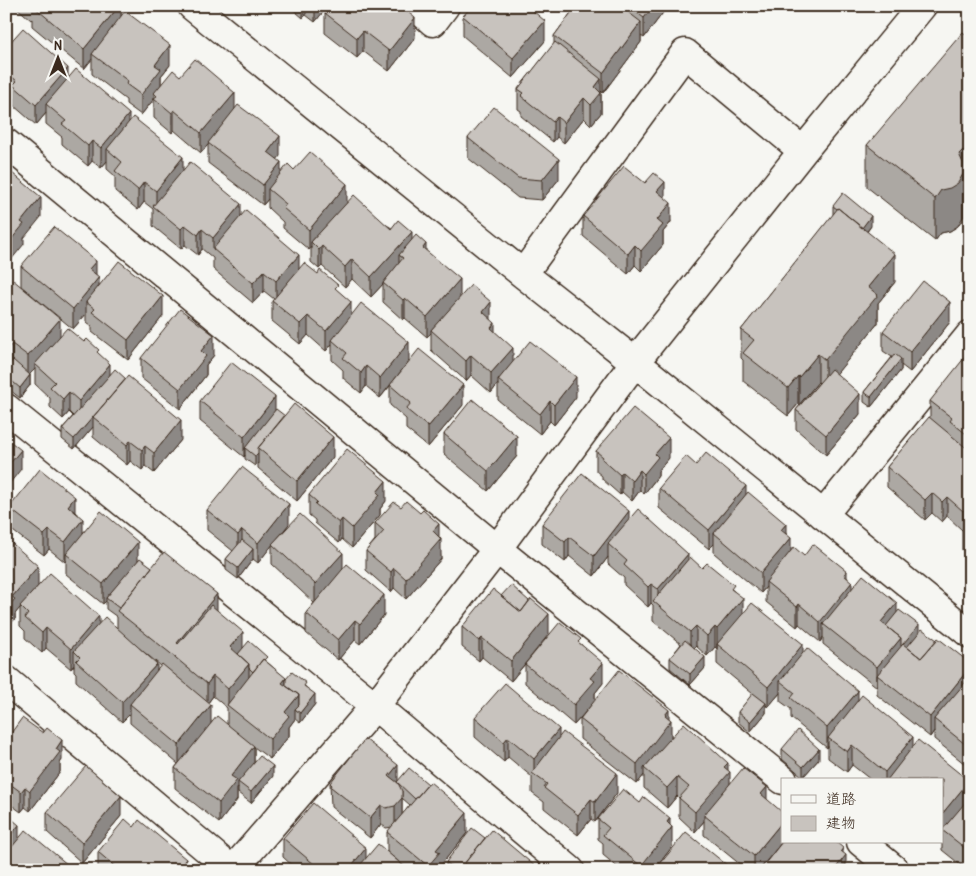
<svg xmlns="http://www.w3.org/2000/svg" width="976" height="876" font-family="'Patrick Hand','Klee One',sans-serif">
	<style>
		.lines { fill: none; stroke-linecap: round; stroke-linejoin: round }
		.minor-casing { stroke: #3b2a1e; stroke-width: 31 }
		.minor { stroke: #f6f6f2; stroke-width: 28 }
		.wall { fill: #aca8a3; stroke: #3b2a1e; fill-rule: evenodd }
		.shaded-wall { fill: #8c8885; stroke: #3b2a1e }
		.building { fill: #c8c3be; stroke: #3b2a1e }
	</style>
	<rect width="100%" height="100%" fill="#f6f6f2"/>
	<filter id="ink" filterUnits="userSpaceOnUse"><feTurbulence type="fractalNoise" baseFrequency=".02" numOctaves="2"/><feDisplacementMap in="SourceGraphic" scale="10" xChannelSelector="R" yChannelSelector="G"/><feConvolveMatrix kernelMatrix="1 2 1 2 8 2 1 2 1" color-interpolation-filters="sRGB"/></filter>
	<g filter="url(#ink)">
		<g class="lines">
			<g class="minor-casing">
				<path id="minor" d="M192 6 523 274 635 362 970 634
					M415 6 433 22 445 6
					M6 143 497 549 783 780
					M523 274 685 53 803 151
					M6 408 375 706 570 870
					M823 515 970 335
					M6 680 232 870
					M861 842 895 870
					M233 870 375 706 497 549 635 362 803 151 922 6"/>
			</g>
			<use href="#minor" class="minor"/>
		</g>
		<path class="wall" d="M15 6H121V16L170 65 161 76V85L180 76 235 109 280 156 277 159 281 173 294 170 412 240 426 251 460 298 491 319 495 332 513 362 576 397 554 425 550 421 540 434 498 400V384L491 393 471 375 466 381 431 350V333L427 337 405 318 403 320 383 302V284L371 297 352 279 345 287 322 266 319 269 311 262V247L309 250 283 228V222L268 208V199L263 205 208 163V144L201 153 174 130 172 133 154 118V99L141 115 126 104V100L92 74V59L84 69 32 26V19L31 20Z
			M289 6H328L315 22 306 15 303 18Z
			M576 6H668L644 38 641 36V42L603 93 601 91V113L591 125 584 118 564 143 557 137 553 142 521 116V111L518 109V89L554 44V36Z
			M6 13 9 36 8 37V45L68 78 129 121 183 171 241 216 299 269 338 291 351 316 409 361 463 405 428 447 406 429V419L390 405V386L380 398 366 386 361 393 343 378V370L332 360V344L326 351 308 335 300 344 272 321V301L274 299 264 291 253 303 213 269V258L202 249 198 255 185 245 181 249 153 226V209L144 202 138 210 115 191V176L107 169V161L101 168 92 161 88 166 62 144V137L46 124V113L36 125 13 105V98L6 92Z
			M325 13 415 38 389 71 363 51 357 58 325 33Z
			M463 16 545 41 513 78 463 36Z
			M970 38V198L963 193V217L958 226 950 231 941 233 935 241 867 187V145Z
			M468 138 559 179 542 200 518 198 468 158Z
			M645 183 665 198 671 222 663 232V245L641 271 635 265 628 274 583 236V216Z
			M833 206 871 226 867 232 895 282 878 303V323L836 374 860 414 826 455 796 429V410L819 383 818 382 799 405 798 404 788 416 743 381V360L741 358V330L833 215Z
			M21 266 96 275 99 285 163 316 128 360 92 332V327L86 322V314L73 329 21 286Z
			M6 287 60 336 99 354 110 374 181 440 154 473 145 466 142 470 130 461 127 465 93 437V427L74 449 62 439V429L73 416 69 412 63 419 50 407V398L35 384V369L30 374V385L20 398 6 387Z
			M950 322 910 372 901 365V370L871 407 864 402V392L892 357 883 351V331Z
			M214 355 206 365V375L180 409 141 378V358Z
			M970 361V557L962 550V530L947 516 942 522 932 513 925 520 887 487V467L930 417V401Z
			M200 401 275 410 333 457 297 501 258 468V463L255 466 245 459V455L244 457 200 421Z
			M444 434 517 456 488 491 444 454Z
			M596 451 669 458 658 471V476L644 494 640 490 632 501 622 492 620 495 602 479V476L596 471Z
			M696 465 746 495 786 533 791 551 804 556 847 577 852 589 897 612 919 633 937 640 970 663V768L934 739V731L930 737 877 695V687L823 644V637L820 642 799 624 797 627 766 602V587L761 593 714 553V544L709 549 659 508V488Z
			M309 495 386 501 380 509V515L352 548 342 539 339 543 315 523V520L309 515Z
			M401 507 439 537 441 559 406 599 394 588 391 592 366 570V551L375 540V523Z
			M9 508 75 512 83 532 138 559 152 567 217 610 243 649 267 662 286 679 306 687 315 704 300 723 295 719 289 727V736L270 759 254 747V762L273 776 251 803 238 793V787L237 789V800L219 823 175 788V768L178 764 130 723V714L122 722 76 681V673L74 671V665L71 669 46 648 42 653 25 638V631L20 626V607L15 614V619L6 538 38 586 25 601 99 624 117 628V617L106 609V601L103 604 66 574V560L65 562 49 549 44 555 9 528ZM139 648 161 666 157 671ZM213 696 227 708V725L211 723 208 703Z
			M207 510 289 524 278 538 343 569 384 615 360 644 355 640 338 660 306 633V613L314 603 272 564V545L258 563 253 559 238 579 226 570V559L233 551 207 530Z
			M629 520 702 568 734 591 743 613 803 652 913 746 969 798 970 797V870H967L942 850V780H871L852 765 847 772 828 758V746L827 748 791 718V709L780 701V693L768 707 766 705V713L750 732 738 722V712L753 694 717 664V649L715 647 707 656 696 646 694 648 705 668 690 685 670 668V658L681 644 653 621V605L651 603 648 607 624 585V578L608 564V557L594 576 569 556 565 562 542 544V524Z
			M462 627 549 634 532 654 581 644 603 683 595 693V701L669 718 671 736 728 771 730 784 767 799 782 842 759 870H747L704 835V821L695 832 679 817V798L677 796 667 808 644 788V775L637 784 580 739V719L589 708 574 725 525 683V664L511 681 482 657 479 661 462 647Z
			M475 717 559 737 617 793 595 822 591 819 578 835 544 808V802L532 793V777L508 757 504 762 475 737Z
			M6 740 62 760 60 763V772L30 811 25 807 21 812 6 801Z
			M782 749 819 759 803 777 782 759Z
			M398 782 467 833 440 866V870H409L387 852V832L392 827 386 828 381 824 370 838 331 807 330 783ZM402 798 410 805 402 815Z
			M640 803 670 825 672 847 654 870H621L603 855V843L598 839V819Z
			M47 812 121 816 82 863 47 832Z
			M283 838 366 858 408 870H297L283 857Z
			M485 838 536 870H446V862Z
			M98 852 186 870H98Z"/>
		<path class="shaded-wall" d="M119 6H121V24L92 54V59L84 69V49Z
			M303 6H306V15L303 18Z
			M315 6H328L315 22Z
			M653 6H668L644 38V18Z
			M9 16 8 50 6 53V19Z
			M415 18V38L389 71V51Z
			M545 21V41L513 78V58Z
			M641 22V42L603 93V73Z
			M363 31V51L357 58V38Z
			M170 45V65L161 76V89L154 93V99L141 115V95L155 65Z
			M68 68V88L46 104V113L36 125V105Z
			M601 79V113L591 125V105L595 87Z
			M235 93V113L201 153V133Z
			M584 98V118L564 143V123Z
			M174 110V130L172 133V113Z
			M129 114V134L107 149V161L101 168V148Z
			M557 117V137L553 142V122Z
			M280 136V156L268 172V152Z
			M92 141V161L88 166V146Z
			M963 150V217L958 226 950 231 941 233 935 241V199L959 154Z
			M183 157V177L156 208V191Z
			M559 159V179L542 200V180Z
			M281 162V182L268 189V199L263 205V185Z
			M144 182V202L138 210V190Z
			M665 182V201L657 191Z
			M347 184V204L311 242V247L309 250V230Z
			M41 197V217L24 238V244L6 266V246L21 222Z
			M671 203V222L663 232V245L641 271V251L657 220Z
			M241 204V224L213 249V238Z
			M871 216V226L861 239V229Z
			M185 225V245L181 249V229Z
			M202 229V249L198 255V235Z
			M412 232V252L403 258 399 255V266L383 283V284L371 297V277Z
			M426 244V264L423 248Z
			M635 245V265L628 274V254Z
			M322 246V266L319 269V250Z
			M895 254V282L878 303V323L825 388V360L868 287Z
			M299 255V274L276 301V281Z
			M352 259V279L345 287V267Z
			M96 261V281L89 269Z
			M264 271V291L253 303V283Z
			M99 277V297L86 302V314L73 329V309Z
			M460 279V299L431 330V333L427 337V317Z
			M163 296V316L128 360V340Z
			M405 298V318L403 320V300Z
			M351 302V321L332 340V344L326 351V331Z
			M491 302V321L483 312Z
			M950 302V322L910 372V352Z
			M308 316V335L300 344V324Z
			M60 319V339L35 364V369L28 376V356Z
			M495 323V342L491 328Z
			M214 335V355L206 365V375L180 409V389L201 351Z
			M409 342V361L380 398V378Z
			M12 344V363L6 370V351Z
			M513 348V368L498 380V384L491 393V373Z
			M818 354V382L799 405V377Z
			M471 355V375L466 381V361Z
			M901 359V370L871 407V397Z
			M110 364V384L79 421V401Z
			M366 366V386L361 393V373Z
			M30 375V385L20 398V388Z
			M798 376V404L788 416V388Z
			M576 377V397L554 425V405Z
			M463 385V405L428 447V427Z
			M69 392V412L63 419V399Z
			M860 394V414L826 455V435Z
			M275 397V417L245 448V455L244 457V437Z
			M550 401V421L540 434V414Z
			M93 417V427L74 449V439Z
			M181 420V440L154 473V453Z
			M517 436V456L488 491V471Z
			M333 437V457L297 501V481Z
			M669 438V458L658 471V476L644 494V474L655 454Z
			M130 441V461L127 465V445Z
			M145 446V466L142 470V450Z
			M21 450V469L6 488V468Z
			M258 453V463L255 466V456Z
			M640 470V490L632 501V481Z
			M622 472V492L620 495V475Z
			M386 481V501L380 509V515L352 548V528L377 492Z
			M746 486V506L714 533V544L709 549V530Z
			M932 493V513L925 520V500Z
			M75 497V517L68 506Z
			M947 497V516L942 522V502Z
			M970 503V523L963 530V511Z
			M289 504V524L258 563V543Z
			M629 511V530L608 544V557L594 576V556Z
			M83 519V539L66 554V560L65 562V542Z
			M342 519V539L339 543V523Z
			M439 524V542L441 539V559L406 599V579L433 531Z
			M786 524V544L781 530Z
			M49 530V549L44 555V535Z
			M242 530V550L238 555V535Z
			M569 537V556L565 562V542Z
			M791 538V558L766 582V587L761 593V573Z
			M138 542V562L106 598V601L103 604V584Z
			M253 549V559L238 579V568Z
			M343 553V573L315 603V584Z
			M688 554V574L658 605V589Z
			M38 566V586L15 614V619L6 629V609L12 597Z
			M394 568V588L391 592V572Z
			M847 571V588L852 582V602L823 624V637L820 642V622L844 575Z
			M651 584V603L648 607V587Z
			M217 594V614L177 659V643Z
			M384 595V615L360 644V624Z
			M743 598V618L717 644V649V629Z
			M897 603V622L881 632V622Z
			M799 604V624L797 627V607Z
			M549 614V634L511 681V661Z
			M99 616V636L80 657 74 651V665L71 669V649Z
			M355 620V640L338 660V640Z
			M919 625V636L908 649 877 675V687V667L901 638Z
			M696 626V646L690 652V632Z
			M715 627V647L707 656V636Z
			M46 628V648L42 653V633Z
			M243 632V652L238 658 230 647Z
			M482 638V657L479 661V641Z
			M803 644V664L780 681V693L768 707V687Z
			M705 657V668L690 685V674Z
			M603 663V683L595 693V701L574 725V705L590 678Z
			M157 664V684L130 704V714L122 722V702Z
			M249 664V683L228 706V689Z
			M970 667V687L934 719V731L930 737V717Z
			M213 676V696L207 704V684Z
			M286 678V695L282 683Z
			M858 691V711L828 738V746L827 748V728Z
			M315 694V704L300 723V713Z
			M299 695V712L295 709V719L289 727V736L270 759V739L285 712Z
			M766 703V713L750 732V722Z
			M211 705V725L179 765V745Z
			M669 710V723L671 720V740L644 768V775L637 784V764L665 715Z
			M559 729V749L534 774V759Z
			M508 737V757L504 762V742Z
			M913 737V756L895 780H885V772Z
			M62 740V760L60 763V772L30 811V791L56 749Z
			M852 745V765L847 772V752Z
			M254 746V766L238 782V787L237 789V800L219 823V803L231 776Z
			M819 749V759L803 777V767Z
			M728 763V774L730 772V792L704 815V821L695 832V812L724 767Z
			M398 765V784L389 776Z
			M273 766V776L251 803V792Z
			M617 773V793L595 822V802Z
			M677 777V796L667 808V788Z
			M969 781V801L942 830V834V814Z
			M25 787V807L21 812V792Z
			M767 787V807L761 794Z
			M402 791V818L395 826V806Z
			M121 796V816L82 863V843Z
			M591 799V819L578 835V815Z
			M381 805V824L370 838V818Z
			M467 813V833L440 866V870H428V866L436 850Z
			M670 818V830L672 827V847L654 870H641V866Z
			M782 822V842L759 870H754V856Z
			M19 825V845L6 861V841Z
			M366 848V868L365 870H348Z
			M843 848V858L846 855V870H834L841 851Z
			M186 859V870H177Z"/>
		<path class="building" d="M33 6H119L84 49Z
			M330 6H401L415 18 389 51 363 31 357 38 325 13Z
			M472 6H527L545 21 513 58 463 16Z
			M576 6H620L641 22 603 73 554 36Z
			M628 6H653L644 18Z
			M125 11 170 45 155 65 161 69 141 95 126 84 128 81 92 54Z
			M6 13 9 16 6 19Z
			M23 28 68 68 36 105 13 85 17 81 6 72V47Z
			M963 32 970 38V155L963 150 959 154 963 163V174L958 183 950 188 941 190 935 199 867 145Z
			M555 42 601 79 595 87 601 93 591 105 584 98 564 123 557 117 553 122 521 96 524 93 518 89Z
			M195 59 235 93 201 133 174 110 172 113 154 98 157 96 154 93 173 70 180 76Z
			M76 69 129 114 101 148 92 141 88 146 62 124 66 121 46 104Z
			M238 105 280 136 268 152 281 162 263 185 208 143Z
			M494 107 559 159 542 180 518 178 468 138Z
			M133 117 183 157 156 191 144 182 138 190 115 171 122 162 107 149Z
			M310 152 347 184 309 230 283 208 286 204 268 189 288 164 294 170Z
			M190 162 241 204 213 238 202 229 198 235 185 225 181 229 153 206Z
			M624 166 645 183 654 173 665 182 657 191 671 203 657 220 663 225 641 251 635 245 628 254 583 216Z
			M12 173 41 197 21 222 24 224 6 246V177L8 178Z
			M843 193 871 216 862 228 838 208 837 209 833 206Z
			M354 195 391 229 398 220 412 232 371 277 352 259 345 267 322 246 319 250 311 242Z
			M838 208 895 254 868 287 878 295 825 360 818 354 799 377 798 376 788 388 743 353 754 340 741 330Z
			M246 210 299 255 276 281 264 271 253 283 213 249Z
			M54 227 96 261 89 269 99 277 73 309 21 266Z
			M416 235 426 244 423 248 460 279 427 317 405 298 403 300 383 283 403 258 399 255Z
			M119 261 163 296 128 340 92 312 95 309 86 302Z
			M304 263 318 274 320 270 338 285 335 288 351 302 326 331 308 316 300 324 272 301Z
			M12 279 60 319 28 356 12 344 6 351V287Z
			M923 281 950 302 910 352 883 331Z
			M471 285 491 302 483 312 495 323 491 328 513 348 491 373 471 355 466 361 431 330Z
			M361 303 409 342 380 378 366 366 361 373 343 358 347 353 332 340Z
			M180 309 214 335 201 351 206 356 180 389 141 358Z
			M67 328 84 342 87 339 99 350 97 352 110 364 79 401 69 392 63 399 50 387 55 382 35 364Z
			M530 341 576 377 554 405 550 401 540 414 498 380Z
			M419 349 463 385 428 427 406 409 411 403 390 385Z
			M895 354 901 359 871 397 864 392Z
			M965 357 970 361V437L950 421 952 418 930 401Z
			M13 360 30 375 20 388 6 376V369Z
			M231 362 275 397 244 437 200 401Z
			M115 369 126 379 74 439 62 429Z
			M831 369 860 394 826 435 796 410Z
			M128 376 181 420 154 453 145 446 142 450 130 441 127 445 93 417Z
			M472 399 517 436 488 471 444 434Z
			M294 404 333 437 297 481 258 448Z
			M633 408 669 438 655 454 658 457 644 474 640 470 632 481 622 472 620 475 602 459 603 457 596 451Z
			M276 409 285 416 258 448V453L255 456 245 448Z
			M929 417 970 451V503L963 511 947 497 942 502 932 493 925 500 887 467Z
			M6 438 21 450 6 468Z
			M347 449 386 481 377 492 380 495 352 528 342 519 339 523 315 504 317 502 309 495Z
			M706 453 746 486 709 530 659 488 686 456 696 465Z
			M242 467 289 504 258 543 242 530 238 535 207 510Z
			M40 469 75 497 68 506 83 519 65 542 49 530 44 535 9 508Z
			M582 473 629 511 594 556 569 537 565 542 542 524Z
			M748 492 786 524 781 530 791 538 761 573 714 533Z
			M406 501 420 513 423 510 439 524 433 531 441 539 406 579 394 568 391 572 366 551 384 531 375 523 394 502 401 507Z
			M638 509 688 554 658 589 651 584 648 587 624 565 627 561 608 544Z
			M101 511 138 542 103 584 66 554Z
			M300 514 343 553 315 584 272 544Z
			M970 521V537L962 530Z
			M6 538 38 566 12 597 15 599 6 609Z
			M242 540 253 549 238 568 226 559Z
			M813 544 847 571 844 575 852 582 820 622 799 604 797 607 766 582 794 547 804 556Z
			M164 552 217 594 177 643 178 644 211 605 243 632 230 647 249 664 228 689 213 676 207 684 170 653 117 611Z
			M690 557 702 568 707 563 734 585 731 589 743 598 717 629 715 627 707 636 696 626 690 632 653 601Z
			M140 558 152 567 119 608 106 598Z
			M347 564 384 595 360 624 355 620 338 640 306 613Z
			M50 573 99 616 71 649 46 628 42 633 25 618 28 614 20 606Z
			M863 575 897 603 881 622 901 638 877 667 823 624Z
			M511 585 529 601 521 612 501 596Z
			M493 589 521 612 531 599 549 614 511 661 482 638 479 641 462 627Z
			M752 603 803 644 768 687 717 644Z
			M899 610 919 625 903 644 901 646V638L886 626Z
			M105 617 157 664 122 702 76 661 80 657 74 651Z
			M560 622 581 639 578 642 603 663 590 678 595 681 574 705 525 664Z
			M922 629 937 640 921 658 907 647Z
			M938 638 970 663V667L930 717 877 675 903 644 921 658Z
			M685 640 705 657 690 674 670 658Z
			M249 641 267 657 264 660 263 659 253 672 249 668V664L238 654Z
			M807 648 858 691 827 728 791 698 795 693 780 681Z
			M263 659 286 678 282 683 299 695 285 712 289 716 270 739 227 705Z
			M162 664 211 705 179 745 130 704Z
			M619 670 669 710 665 715 671 720 637 764 580 719Z
			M292 672 306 683 304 686 315 694 300 713 295 709 299 705V695L286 686V679Z
			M970 677V748L934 719Z
			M505 683 559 729 534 759 508 737 504 742 475 717Z
			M753 693 766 703 750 722 738 712Z
			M862 695 913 737 885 772 852 745 847 752 828 738Z
			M217 716 254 746 231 776 237 780 219 803 175 768Z
			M22 718 43 733 47 728 62 740 56 749 60 752 30 791 25 787 21 792 6 781V740Z
			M684 723 728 763 724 767 730 772 695 812 679 798 689 787 677 777 667 788 644 768Z
			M798 730 819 749 803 767 782 749Z
			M563 732 617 773 595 802 591 799 578 815 544 788 547 784 532 773Z
			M365 739 398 765 389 776 398 783 402 791V798L395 806 386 808 381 805 370 818 331 787 332 785 330 783Z
			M918 740 969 781 942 814V780H887Z
			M260 756 273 766 251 792 238 782Z
			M86 766 121 796 82 843 47 812Z
			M409 768 428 784 415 799 397 782Z
			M743 768 767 787 761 794 782 812V822L754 856 704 815Z
			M430 782 467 813 436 850 440 852 428 866 387 832Z
			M623 789 640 803 644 797 670 818 667 822 672 827 641 866 603 835 609 828 598 819Z
			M970 797V852L942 830Z
			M313 803 366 848 348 870H321L283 838Z
			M6 814 19 825 6 841Z
			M125 819 134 827 139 820 186 859 177 870H119L98 852Z
			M472 828 485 838 459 870H456L446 862Z
			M26 830 74 870H6V854Z
			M492 830 536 867 534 870H459Z
			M686 832 733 870H657L656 869Z
			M782 842H836L843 848 841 851 846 855 834 870H760Z
			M378 844 408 870H356Z
			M865 867 868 870H862Z"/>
	</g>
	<rect width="976" height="876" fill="none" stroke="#f6f6f2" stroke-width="25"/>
	<rect x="12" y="12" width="951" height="851" fill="none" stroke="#3b2a1e" stroke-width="2" filter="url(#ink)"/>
	<rect x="781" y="778" width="162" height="65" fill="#f6f6f2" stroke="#aba49d"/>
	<rect x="791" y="795" width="25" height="8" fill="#f6f6f2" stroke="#aba49d"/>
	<text x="826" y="804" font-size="15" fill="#3b2a1e">道路</text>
	<rect x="791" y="816" width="25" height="15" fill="#c8c3be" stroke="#aba49d"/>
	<text x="826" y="828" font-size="15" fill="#3b2a1e">建物</text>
	<g transform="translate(58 58)" stroke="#f6f6f2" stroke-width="4" paint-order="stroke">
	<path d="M0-4L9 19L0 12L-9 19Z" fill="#3b2a1e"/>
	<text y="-8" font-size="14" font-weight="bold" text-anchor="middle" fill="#3b2a1e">N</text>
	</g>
</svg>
